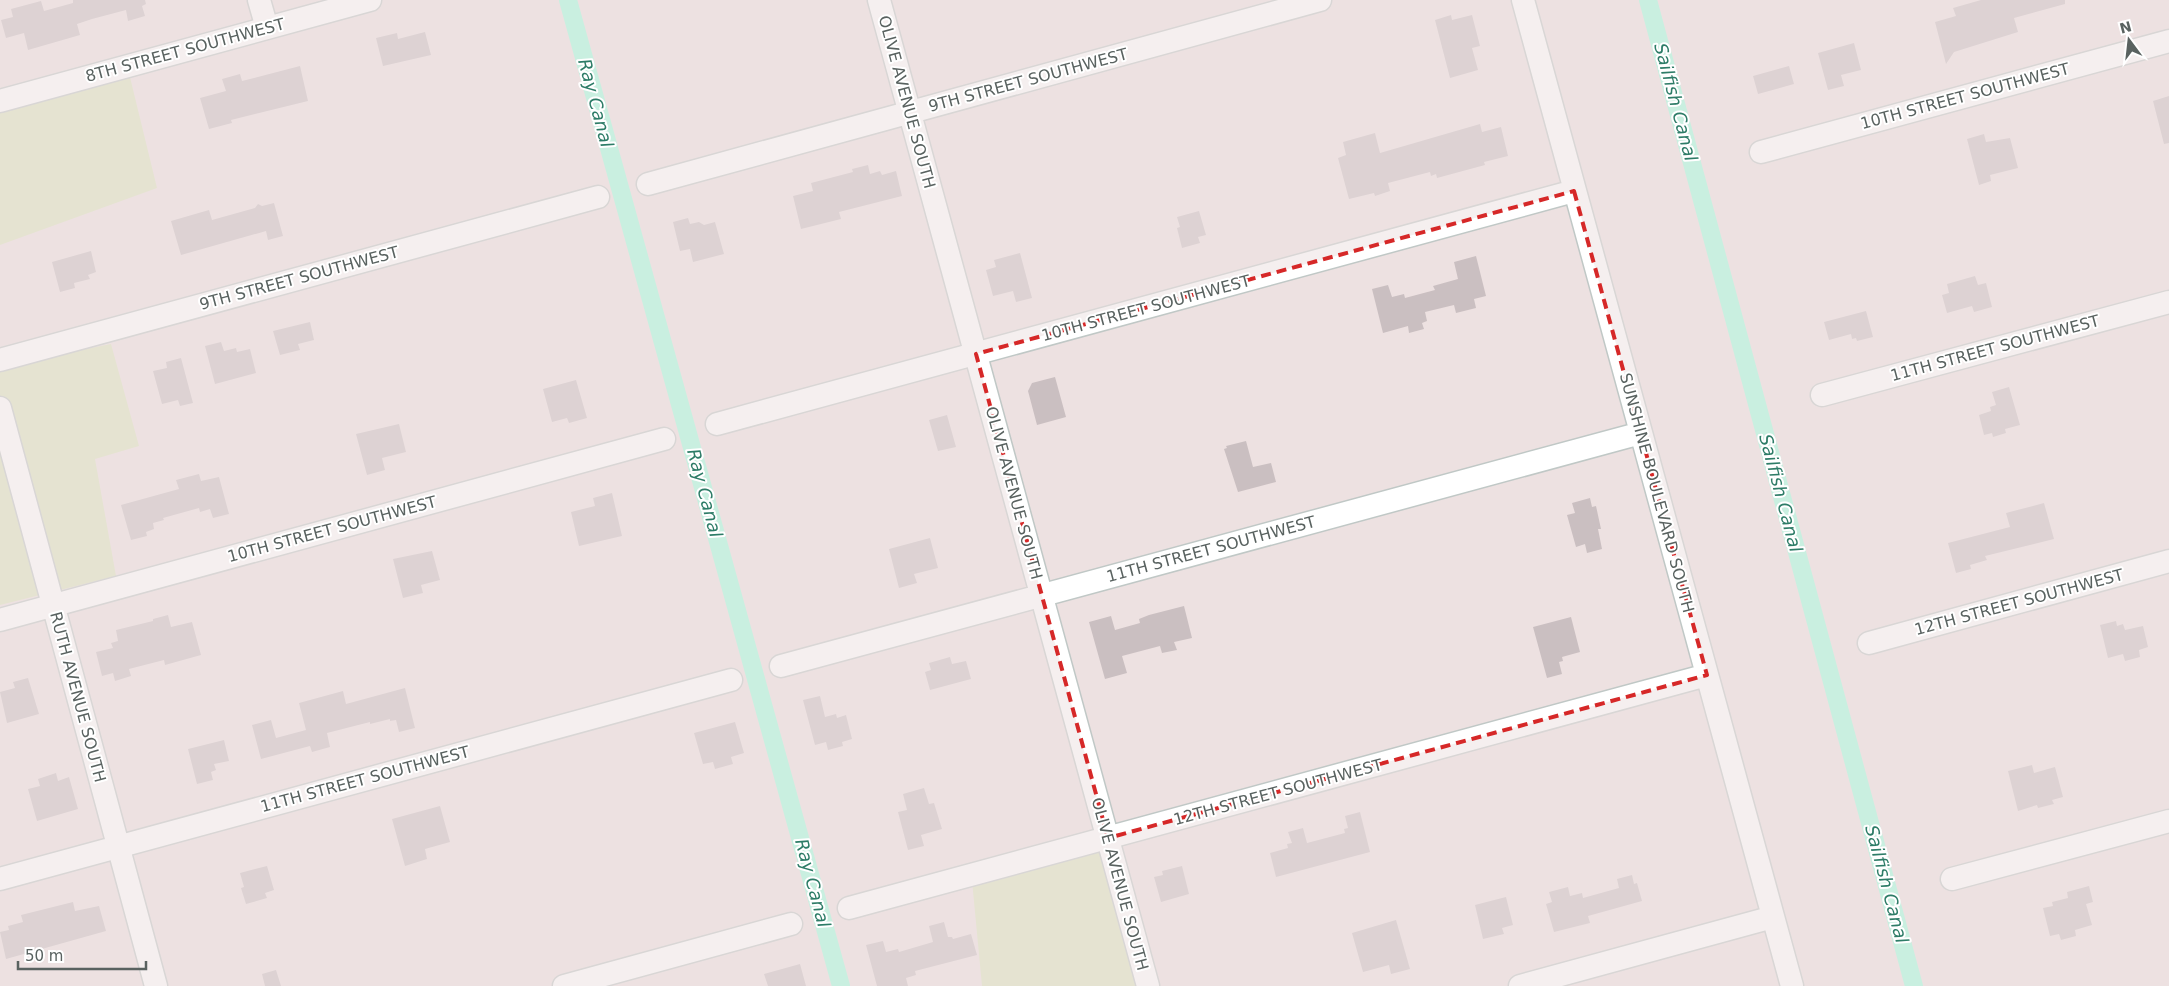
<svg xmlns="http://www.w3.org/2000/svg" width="2169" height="986" font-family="'DejaVu Sans',sans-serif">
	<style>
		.green { fill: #dce5bc }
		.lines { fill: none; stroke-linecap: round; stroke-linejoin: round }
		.canal { stroke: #9effdd; stroke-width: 18 }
		.building { fill: #cabfc1 }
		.minor-casing { stroke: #c0c8c6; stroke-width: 25 }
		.minor { stroke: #fff; stroke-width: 22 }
		.marked { fill: none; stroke: #d62828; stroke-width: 4; stroke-dasharray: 10 6; stroke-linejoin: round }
		.labels { text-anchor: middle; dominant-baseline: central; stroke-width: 4; stroke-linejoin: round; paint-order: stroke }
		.street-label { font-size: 16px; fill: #596260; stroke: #fff }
		.water-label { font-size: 18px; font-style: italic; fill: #2d7c67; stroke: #fff }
	</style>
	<rect width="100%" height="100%" fill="#ede1e1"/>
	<path class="green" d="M128 69 157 188 0 245V102Z
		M111 344 139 446 95 459 116 576 0 605V366Z
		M1095 835 1142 986H982L971 870Z"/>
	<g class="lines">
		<path class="canal" d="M568 0 841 986
			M1648 0 1914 986"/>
	</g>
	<path class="building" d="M73 0H145L146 4 142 6 145 16 128 21 126 10 92 19 77 24 80 35 28 50 24 33 6 38 1 20 13 17 11 9 41 1 44 11 73 3Z
		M1981 0H2065V4L2014 18 2018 32 1954 52 1946 64 1935 22 1956 16 1953 8Z
		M1451 15 1452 20 1472 15 1480 46 1472 48 1478 70 1450 78 1435 20Z
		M425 32 431 55 383 66 376 38 397 33 398 39Z
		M1854 43 1861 70 1841 75 1844 86 1828 90 1818 53Z
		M300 66 308 101 231 120 232 123 209 129 200 98 226 91 222 79 240 74 242 81Z
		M1789 66 1794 84 1758 94 1753 76Z
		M2169 96V143L2164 144 2153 101Z
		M1480 124 1482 132 1501 127 1508 156 1484 162 1485 165 1437 178 1436 174 1431 176 1430 172 1388 183 1390 191 1375 196 1374 193 1349 199 1338 158 1346 155 1343 142 1375 133 1380 153Z
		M1984 134 1986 142 2010 138 2018 168 1990 175 1991 181 1979 185 1967 139Z
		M868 165 870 174 880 171 882 175 896 171 902 196 839 212 841 219 801 229 793 196 813 191 811 183 853 172 852 169Z
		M274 203 283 236 268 240 266 231 181 255 171 221 209 210 212 220 255 208 258 204 262 206Z
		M1199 211 1206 235 1198 237 1200 243 1182 248 1177 228 1180 227 1177 217Z
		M688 218 690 224 699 222 704 225 715 222 724 254 693 262 690 249 680 251 673 222Z
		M91 251 96 272 88 275 90 279 74 283 75 288 60 292 52 262Z
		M1020 253 1032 298 1016 302 1013 291 993 296 986 270 996 267 994 260Z
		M1476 256 1486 296 1474 299 1476 308 1456 313 1454 305 1425 312 1427 321 1422 323 1424 329 1409 333 1408 326 1383 333 1372 289 1388 285 1392 297 1404 294 1405 298 1435 290 1433 286 1458 279 1454 262Z
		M1975 276 1978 285 1986 283 1992 307 1974 312 1972 306 1947 313 1942 295 1949 293 1947 284Z
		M1866 311 1873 337 1857 341 1856 338 1852 339 1851 334 1829 340 1824 322Z
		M310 322 314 340 298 344 300 350 280 355 273 331Z
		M221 342 224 351 236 348 237 352 250 349 256 373 215 384 205 346Z
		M181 358 193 403 180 406 178 400 162 404 153 371 167 368 166 362Z
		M1055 377 1066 417 1037 425 1028 391 1032 383Z
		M576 380 587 418 569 423 567 418 552 422 543 389Z
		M2009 387 2020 425 2005 429 2006 433 1993 437 1992 433 1984 435 1979 415 1991 411 1990 407 1996 405 1992 392Z
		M947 415 956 447 938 451 929 420Z
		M399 424 406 452 382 458 385 470 367 475 356 434Z
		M1246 441 1253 467 1271 463 1276 482 1238 492 1224 449 1227 448 1226 446Z
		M199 474 201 481 219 477 229 514 213 518 210 509 200 512 199 508 163 518 164 520 153 523 154 529 146 532 147 536 131 540 121 505 179 489 176 480Z
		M612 493 622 536 579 546 571 512 595 506 593 498Z
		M1590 498 1592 507 1596 506 1601 529H1598L1602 549 1587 553 1585 544 1576 547 1567 515 1575 513 1572 503Z
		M2044 503 2054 539 1985 556 1987 560 1970 565 1971 569 1956 573 1948 543 2010 527 2006 513Z
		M930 538 938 568 914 574 917 583 899 588 889 549Z
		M432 551 440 580 421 585 423 593 403 598 393 559Z
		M1184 606 1192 638 1174 642 1177 650 1162 653 1160 646 1122 656 1127 673 1105 679 1089 622 1111 616 1115 630 1140 623 1139 619 1149 615Z
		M168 615 171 627 192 622 201 655 165 665 164 660 129 669 131 676 115 681 113 673 102 676 96 652 113 648 111 643 118 641 116 630 153 621V619Z
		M1571 617 1580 652 1562 657 1563 661 1559 662 1562 674 1547 678 1533 627Z
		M2116 621 2117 626 2123 624 2125 630 2143 626 2148 647 2139 650 2140 657 2125 661 2123 654 2108 658 2100 625Z
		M950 657 952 664 966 661 971 679 930 690 925 672 931 670 929 663Z
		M28 678 39 714 7 723 0 692 15 688 13 682Z
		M405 688 415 728 399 732 396 720 390 721V719L370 724V722L327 733 330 747 312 752 310 746 261 759 252 725 271 720 276 738 306 730 299 703 343 691 346 704Z
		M820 696 825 717 836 714 837 718 846 715 852 739 842 742 843 746 828 750 826 742 815 745 803 700Z
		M735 722 744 753 731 757 733 764 715 769 713 762 703 764 694 733Z
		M224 740 229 761 214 764 216 770 211 772 213 780 197 784 188 749Z
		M2032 765 2034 773 2055 767 2063 797 2052 800 2054 804 2038 808 2037 805 2018 811 2008 771Z
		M56 773 58 781 69 777 78 809 37 821 28 789 40 786 38 779Z
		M924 788 929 804 934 803 942 829 921 835 924 846 908 850 898 812 907 810 903 794Z
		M440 806 450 842 425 849 427 859 405 866 392 819Z
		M1360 812 1370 852 1276 877 1270 853 1288 848 1287 844 1292 843 1288 832 1303 828 1307 843 1345 833 1344 829 1348 828 1345 816Z
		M267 866 274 890 265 893 267 898 246 904 241 888 244 887 240 873Z
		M1182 866 1189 894 1161 902 1154 877 1163 875 1162 871Z
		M1632 875 1634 884 1637 883 1642 901 1588 916 1590 923 1554 932 1546 904 1552 902 1549 892 1568 887 1570 896 1582 893 1583 898 1619 888 1617 879Z
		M2089 886 2093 902 2086 904 2092 925 2075 930 2076 936 2061 940 2059 934 2050 936 2043 908 2053 906 2052 902 2068 898 2067 892Z
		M1506 897 1513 925 1502 928 1504 934 1483 939 1475 905Z
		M73 902 75 911 99 906 106 931 6 959 0 932 9 930 8 926 23 922 21 915Z
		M1396 920 1410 969 1391 974 1389 965 1363 972 1352 933Z
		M944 922 948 937H952L953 939 971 934 977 955 915 971 916 975 906 978 908 986H877L866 945 883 941 886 952 898 949 899 952 933 942 929 926Z
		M800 964 806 986H768L764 974Z
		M276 970 281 986H265L262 974Z"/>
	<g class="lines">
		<g class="minor-casing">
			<path id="minor" d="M259 0 267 28
				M879 0 1148 986
				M1523 0 1792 986
				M0 101 370 0
				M1761 152 2169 41
				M648 184 1320 0
				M0 360 598 197
				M1822 395 2169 302
				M0 408 156 986
				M717 424 1574 191
				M0 620 664 439
				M1869 643 2169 561
				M781 666 1641 433
				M0 879 731 680
				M1952 879 2169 821
				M849 908 1707 675
				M564 986 791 924
				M1520 986 1773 917"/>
		</g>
		<use href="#minor" class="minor"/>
	</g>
	<path d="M0 0H2169V986H0ZM1574 191 1707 675 1108 838 976 354Z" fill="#ede1e1" fill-opacity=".55" fill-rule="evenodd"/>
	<path class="marked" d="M1574 191 1707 675 1108 838 976 354Z"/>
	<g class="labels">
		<g class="street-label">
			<text transform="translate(185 50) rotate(-15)">8TH STREET SOUTHWEST</text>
			<text transform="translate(1028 80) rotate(-15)">9TH STREET SOUTHWEST</text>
			<text transform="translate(1965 96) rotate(-15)">10TH STREET SOUTHWEST</text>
			<text transform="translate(907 102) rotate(75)">OLIVE AVENUE SOUTH</text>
			<text transform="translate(299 278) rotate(-15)">9TH STREET SOUTHWEST</text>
			<text transform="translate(1146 308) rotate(-15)">10TH STREET SOUTHWEST</text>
			<text transform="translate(1995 348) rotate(-15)">11TH STREET SOUTHWEST</text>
			<text transform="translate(1014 493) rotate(75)">OLIVE AVENUE SOUTH</text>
			<text transform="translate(1657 493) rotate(75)">SUNSHINE BOULEVARD SOUTH</text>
			<text transform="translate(332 529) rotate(-15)">10TH STREET SOUTHWEST</text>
			<text transform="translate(1211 549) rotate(-15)">11TH STREET SOUTHWEST</text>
			<text transform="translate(2019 602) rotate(-15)">12TH STREET SOUTHWEST</text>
			<text transform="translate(78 697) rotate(75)">RUTH AVENUE SOUTH</text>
			<text transform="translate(365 779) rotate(-15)">11TH STREET SOUTHWEST</text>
			<text transform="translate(1278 792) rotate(-15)">12TH STREET SOUTHWEST</text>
			<text transform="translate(1120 884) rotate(75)">OLIVE AVENUE SOUTH</text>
		</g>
		<g class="water-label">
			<text transform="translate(1676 102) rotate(75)">Sailfish Canal</text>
			<text transform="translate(596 103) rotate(75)">Ray Canal</text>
			<text transform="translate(705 493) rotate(75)">Ray Canal</text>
			<text transform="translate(1781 493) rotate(75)">Sailfish Canal</text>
			<text transform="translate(813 883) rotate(75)">Ray Canal</text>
			<text transform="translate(1887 884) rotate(75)">Sailfish Canal</text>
		</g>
	</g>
	<g transform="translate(2129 40) rotate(345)" stroke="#ffffff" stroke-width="4" paint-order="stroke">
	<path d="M0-4L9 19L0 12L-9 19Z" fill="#596260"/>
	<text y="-8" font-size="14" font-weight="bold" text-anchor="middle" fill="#596260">N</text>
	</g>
	<path d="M18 961v8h128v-8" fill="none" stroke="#596260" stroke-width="2.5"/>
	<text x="25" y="961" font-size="15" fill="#596260" stroke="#ffffff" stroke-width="4" paint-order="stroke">50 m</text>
</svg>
